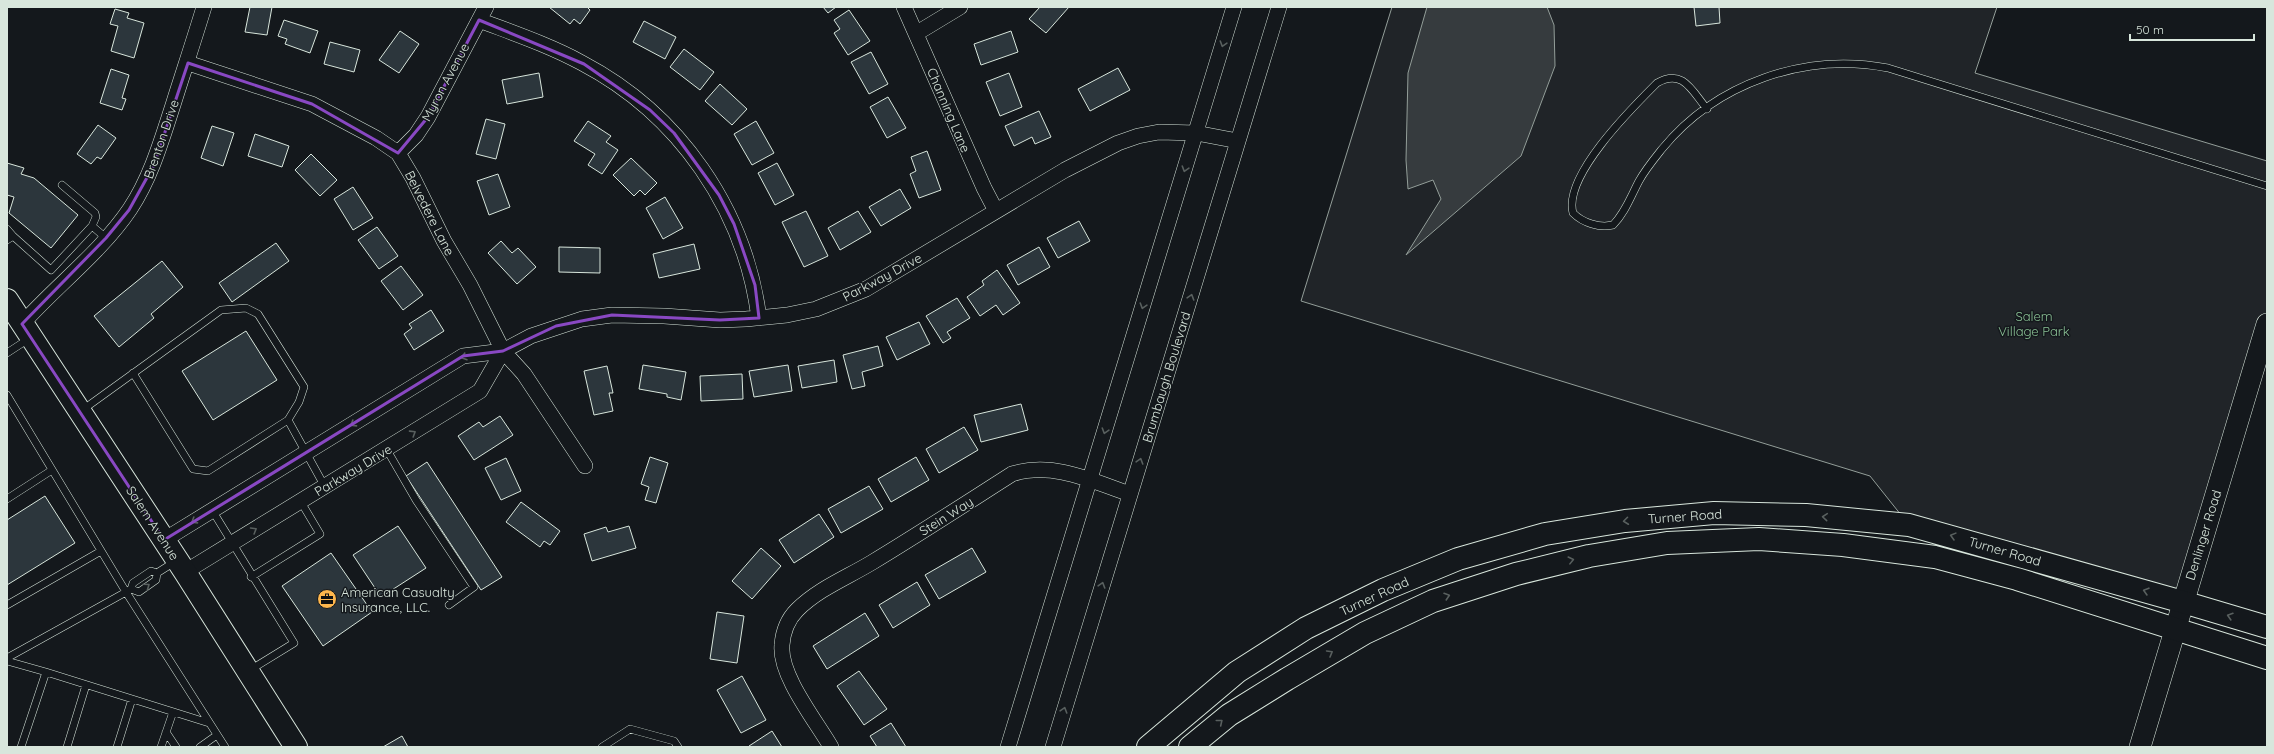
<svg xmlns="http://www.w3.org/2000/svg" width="2274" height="754" font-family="Quicksand,sans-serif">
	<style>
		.green { fill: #202428; stroke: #939e99 }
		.water { fill: #363b3e; stroke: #939e99 }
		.building { fill: #2c363c; stroke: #d8e6dc }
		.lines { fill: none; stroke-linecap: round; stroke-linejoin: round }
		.lane-casing { stroke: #d8e6dc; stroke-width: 8 }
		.street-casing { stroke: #d8e6dc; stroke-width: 16 }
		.secondary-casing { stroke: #d8e6dc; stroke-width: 22 }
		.primary-casing { stroke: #d8e6dc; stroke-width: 24 }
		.lane { stroke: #14181c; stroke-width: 7 }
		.street { stroke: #14181c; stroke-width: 15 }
		.secondary { stroke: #14181c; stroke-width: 21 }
		.primary { stroke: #14181c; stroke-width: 22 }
		.oneway { stroke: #59605f }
		.marked { fill: none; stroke: #8948c3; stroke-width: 3; stroke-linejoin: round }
		.labels { text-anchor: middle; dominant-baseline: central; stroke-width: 3; stroke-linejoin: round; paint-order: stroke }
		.street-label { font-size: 13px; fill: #d8e6dc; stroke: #14181c }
		.park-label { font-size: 13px; fill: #8ac095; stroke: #14181c }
		.poi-label { font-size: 13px; fill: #d8e6dc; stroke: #14181c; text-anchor: start }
	</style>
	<rect width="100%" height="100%" fill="#14181c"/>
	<path class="green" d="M1392 7H1997L1975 73 2267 161V324L2183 602 1909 525 1870 476 1301 301Z"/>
	<path class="water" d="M1427 7H1547L1554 25 1555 66 1521 156 1406 255 1441 199 1433 180 1408 189 1406 160 1408 73Z"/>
	<path class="building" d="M250 7H272L267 35 245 32Z
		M549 7H587L590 10 580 24 574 19 570 24Z
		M823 7H836L828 13Z
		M1040 7H1069L1046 33 1029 19Z
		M1694 7H1719L1720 23 1696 26Z
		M115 9 129 13 127 18 144 23 134 58 111 51 118 26 110 24Z
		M849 10 870 41 848 55 834 33 840 29 834 20Z
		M284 20 318 31 310 53 285 44 287 39 278 36Z
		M644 21 676 37 665 59 633 42Z
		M400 31 419 44 399 73 379 60Z
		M1011 31 1018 52 981 65 974 44Z
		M330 42 360 50 354 72 324 64Z
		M684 49 714 72 700 90 670 67Z
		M871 52 888 84 869 94 851 62Z
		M1118 68 1130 90 1090 111 1078 89Z
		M111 69 129 75 122 98 126 99 122 110 100 103Z
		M539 73 543 97 507 104 502 80Z
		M1009 73 1022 107 1000 116 986 82Z
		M720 84 747 109 732 125 705 101Z
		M888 97 906 128 887 138 870 107Z
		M1039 111 1051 137 1035 144 1032 137 1014 146 1005 126Z
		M486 119 505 124 496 159 476 154Z
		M588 121 611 136 606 142 618 150 602 174 588 165 595 154 574 141Z
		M756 121 774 153 752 165 734 134Z
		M98 125 116 138 101 159 97 157 91 164 77 154Z
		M212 126 234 133 223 166 201 158Z
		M255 134 289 146 282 167 248 156Z
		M927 151 941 190 919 198 910 174 916 171 911 157Z
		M311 154 337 180 320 196 295 170Z
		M631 158 657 183 645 195 640 190 634 196 613 175Z
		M7 163 24 168 21 174 34 178 78 215 51 248 9 213 14 197 7 195Z
		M777 163 794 195 775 205 758 173Z
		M498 174 510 207 489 215 477 181Z
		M353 187 373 218 353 230 334 199Z
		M900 189 911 208 881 226 869 207Z
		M665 197 683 228 663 239 646 208Z
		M806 211 828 256 804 267 782 222Z
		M858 211 871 232 840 250 828 228Z
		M1079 221 1090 241 1058 258 1047 238Z
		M377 227 398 256 379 269 358 240Z
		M501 241 512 253 518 248 536 267 517 284 488 253Z
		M276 243 289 261 232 302 219 283Z
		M694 244 700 269 659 278 653 254Z
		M559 247 600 248V273L559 272Z
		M1039 247 1050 267 1018 285 1007 265Z
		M162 261 183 287 151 314 154 318 119 347 94 316Z
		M401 266 423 295 403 310 381 281Z
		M997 270 1020 303 1003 315 996 305 980 316 967 297 984 285 982 281Z
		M957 298 970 318 947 332 951 338 943 343 926 316Z
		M431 310 444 331 414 350 404 334 412 328 409 324Z
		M919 322 930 344 897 360 886 337Z
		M246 331 277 380 213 420 182 371Z
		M878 346 883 366 862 372 865 386 852 389 843 355Z
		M834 360 837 382 802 388 798 366Z
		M643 365 686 372 681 400 667 397V394L639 389Z
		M788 365 792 391 754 397 749 371Z
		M607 366 613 393H609L613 411 594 415 584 371Z
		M742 374 743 399 701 401 700 376Z
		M1021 404 1028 430 981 442 974 415Z
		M500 416 513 435 474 460 458 436 479 422 483 427Z
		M964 427 978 450 939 473 926 449Z
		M650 457 668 463 656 503 645 500 649 487 641 484Z
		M916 457 929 480 891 502 878 479Z
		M506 458 521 491 501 500 485 468Z
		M427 462 502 577 481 590 406 476Z
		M869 486 883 509 841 533 828 509Z
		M45 496 75 543 7 585V520Z
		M521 502 560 531 550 545 544 541 540 547 506 522Z
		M819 514 834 537 794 563 779 540Z
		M398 526 426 568 381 597 353 555Z
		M629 526 636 548 592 561 584 534 606 527 608 532Z
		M761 548 781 566 752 599 732 581Z
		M972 548 986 572 939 599 925 575Z
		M331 553 372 612 323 646 282 586Z
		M917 582 930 605 893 628 879 605Z
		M717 612 744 616 737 663 710 659Z
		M865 613 879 636 827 669 813 646Z
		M859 671 887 709 864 725 837 686Z
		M742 676 766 720 741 733 717 690Z
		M891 723 906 747H877L870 736Z
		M772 731 782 747H749V746Z
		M402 736 408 747H383Z"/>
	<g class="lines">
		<g class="lane-casing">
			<path id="lane" d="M1707 109C1692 91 1683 68 1657 83 1632 108 1563 176 1573 213 1583 223 1599 228 1613 225 1625 213 1631 196 1639 181 1645 170 1654 159 1662 149 1716 83 1805 52 1888 68L2267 186
				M62 185 95 213 96 217 92 226
				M7 229 13 236
				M7 240 13 236 51 270 92 226 106 238
				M7 353 30 338
				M7 395 126 592 7 658
				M81 411 221 310 246 308 258 314 304 387 299 402 288 420 208 471 193 469 133 373
				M288 420 325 487
				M387 450 416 500 474 587 449 605
				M7 499 52 470
				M212 510 294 643 250 670
				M157 573 151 571 133 583 131 589 126 592 225 747
				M251 577 320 534 301 502
				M131 589 139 592 156 580 157 573 176 561
				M7 605 101 551
				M7 661 46 672 21 747
				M46 672 209 723
				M166 732 176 747
				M67 747 86 685
				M117 747 132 699
				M161 747 173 712
				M200 747 217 735
				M602 747 630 729 674 741 678 747"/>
		</g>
		<g class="street-casing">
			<path id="street" d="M904 7 984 188 996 211
				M479 20C513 33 549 45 582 63 679 114 745 209 759 318
				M917 33 960 7
				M188 63 312 104 376 138 398 153 413 178 444 241 470 285 503 351 524 374 585 466
				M398 153 416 135 428 117 486 7
				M22 324C57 285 101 252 130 209 151 177 161 142 173 105 183 73 194 40 204 7
				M164 540 463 356 503 351 531 336 582 319 612 315 664 316 720 320 746 319 787 315 816 309 866 289 1065 170 1118 143 1138 136 1159 132 1196 133 1238 141
				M185 572 480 391 503 351
				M831 747C816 721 779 675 782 645 783 632 788 619 797 610 818 589 846 578 871 563 919 534 965 504 1012 474 1053 461 1092 481 1130 494
				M1008 747 1234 7
				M1053 747 1279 7"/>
		</g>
		<g class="secondary-casing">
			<path id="secondary" d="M2140 747 2267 324"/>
		</g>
		<g class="primary-casing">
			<path id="primary" d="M7 300 185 572 296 747
				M1148 747 1237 672 1306 628 1383 590 1458 559 1545 534 1625 521 1714 513 1806 515 1909 525 2183 602 2267 627
				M1190 747 1229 715 1287 679 1365 633 1433 601 1516 574 1589 556 1667 543 1759 539 1843 545 1935 557 2017 579 2267 658"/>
		</g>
		<use href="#lane" class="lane"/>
		<use href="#street" class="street"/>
		<use href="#secondary" class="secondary"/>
		<use href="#primary" class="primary"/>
	</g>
	<defs><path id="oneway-chevron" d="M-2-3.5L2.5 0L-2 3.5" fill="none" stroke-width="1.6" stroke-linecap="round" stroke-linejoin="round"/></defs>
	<g class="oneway">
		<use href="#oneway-chevron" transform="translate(1223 44) rotate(107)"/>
		<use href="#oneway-chevron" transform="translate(1185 169) rotate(107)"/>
		<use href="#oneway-chevron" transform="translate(1191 297) rotate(-73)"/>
		<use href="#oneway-chevron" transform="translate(1143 306) rotate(107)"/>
		<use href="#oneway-chevron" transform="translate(464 357) rotate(162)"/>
		<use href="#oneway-chevron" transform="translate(353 424) rotate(148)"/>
		<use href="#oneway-chevron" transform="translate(1105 431) rotate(107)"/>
		<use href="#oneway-chevron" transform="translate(413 433) rotate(-32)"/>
		<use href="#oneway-chevron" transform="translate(1140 461) rotate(-73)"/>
		<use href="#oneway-chevron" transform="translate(1825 517) rotate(-175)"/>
		<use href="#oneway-chevron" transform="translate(194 521) rotate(148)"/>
		<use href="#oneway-chevron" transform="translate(1626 521) rotate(173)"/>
		<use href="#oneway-chevron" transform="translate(254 530) rotate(-31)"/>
		<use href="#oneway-chevron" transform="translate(1953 536) rotate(-165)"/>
		<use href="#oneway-chevron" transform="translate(1571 560) rotate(-14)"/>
		<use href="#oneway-chevron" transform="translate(1102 585) rotate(-73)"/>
		<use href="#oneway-chevron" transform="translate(147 586) rotate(-35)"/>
		<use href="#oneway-chevron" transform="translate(2146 591) rotate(-164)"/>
		<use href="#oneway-chevron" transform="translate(1447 596) rotate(-18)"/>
		<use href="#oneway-chevron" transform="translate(2230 616) rotate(-163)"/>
		<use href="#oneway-chevron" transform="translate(1330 653) rotate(-30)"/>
		<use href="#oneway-chevron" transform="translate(1064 710) rotate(-73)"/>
		<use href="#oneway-chevron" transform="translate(1220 722) rotate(-39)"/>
	</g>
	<path class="marked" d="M479 20 584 64 650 110 674 133 719 195 734 224 755 285 759 318 720 320 612 315 556 326 503 351 463 356 164 540 22 324 106 238 129 210 154 165 188 63 312 104 398 153 428 117Z"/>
	<defs>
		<g id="office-disc" transform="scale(1)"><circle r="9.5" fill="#ffb74d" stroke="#14181c"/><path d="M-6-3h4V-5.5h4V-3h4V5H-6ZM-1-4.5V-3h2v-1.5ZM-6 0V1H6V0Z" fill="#111"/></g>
	</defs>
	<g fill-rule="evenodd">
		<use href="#office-disc" x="327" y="599"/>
	</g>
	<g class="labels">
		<g class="street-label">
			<text transform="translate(445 82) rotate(-62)">Myron Avenue</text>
			<text transform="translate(949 110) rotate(67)">Channing Lane</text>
			<text transform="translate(161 139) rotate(-71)">Brenton Drive</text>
			<text transform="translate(430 213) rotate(63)">Belvedere Lane</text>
			<text transform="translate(882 277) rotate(-28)">Parkway Drive</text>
			<text transform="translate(1166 377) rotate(-73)">Brumbaugh Boulevard</text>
			<text transform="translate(353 470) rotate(-31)">Parkway Drive</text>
			<text transform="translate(946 516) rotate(-32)">Stein Way</text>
			<text transform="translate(1685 516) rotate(-4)">Turner Road</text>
			<text transform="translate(153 523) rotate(57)">Salem Avenue</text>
			<text transform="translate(2203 535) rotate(-73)">Denlinger Road</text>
			<text transform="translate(2005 551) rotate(16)">Turner Road</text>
			<text transform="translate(1374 596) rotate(-25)">Turner Road</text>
		</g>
		<g class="park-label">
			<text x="2034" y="316">Salem<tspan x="2034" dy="15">Village Park</tspan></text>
		</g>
		<g class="poi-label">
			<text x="341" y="592">American Casualty<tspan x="341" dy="15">Insurance, LLC.</tspan></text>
		</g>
	</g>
	<rect width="2274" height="754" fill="none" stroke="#d8e6dc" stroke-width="16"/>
	<path d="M2130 34v6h124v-6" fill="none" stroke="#d8e6dc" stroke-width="2"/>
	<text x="2136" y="34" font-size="12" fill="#d8e6dc" stroke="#14181c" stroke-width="3" paint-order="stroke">50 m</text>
</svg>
